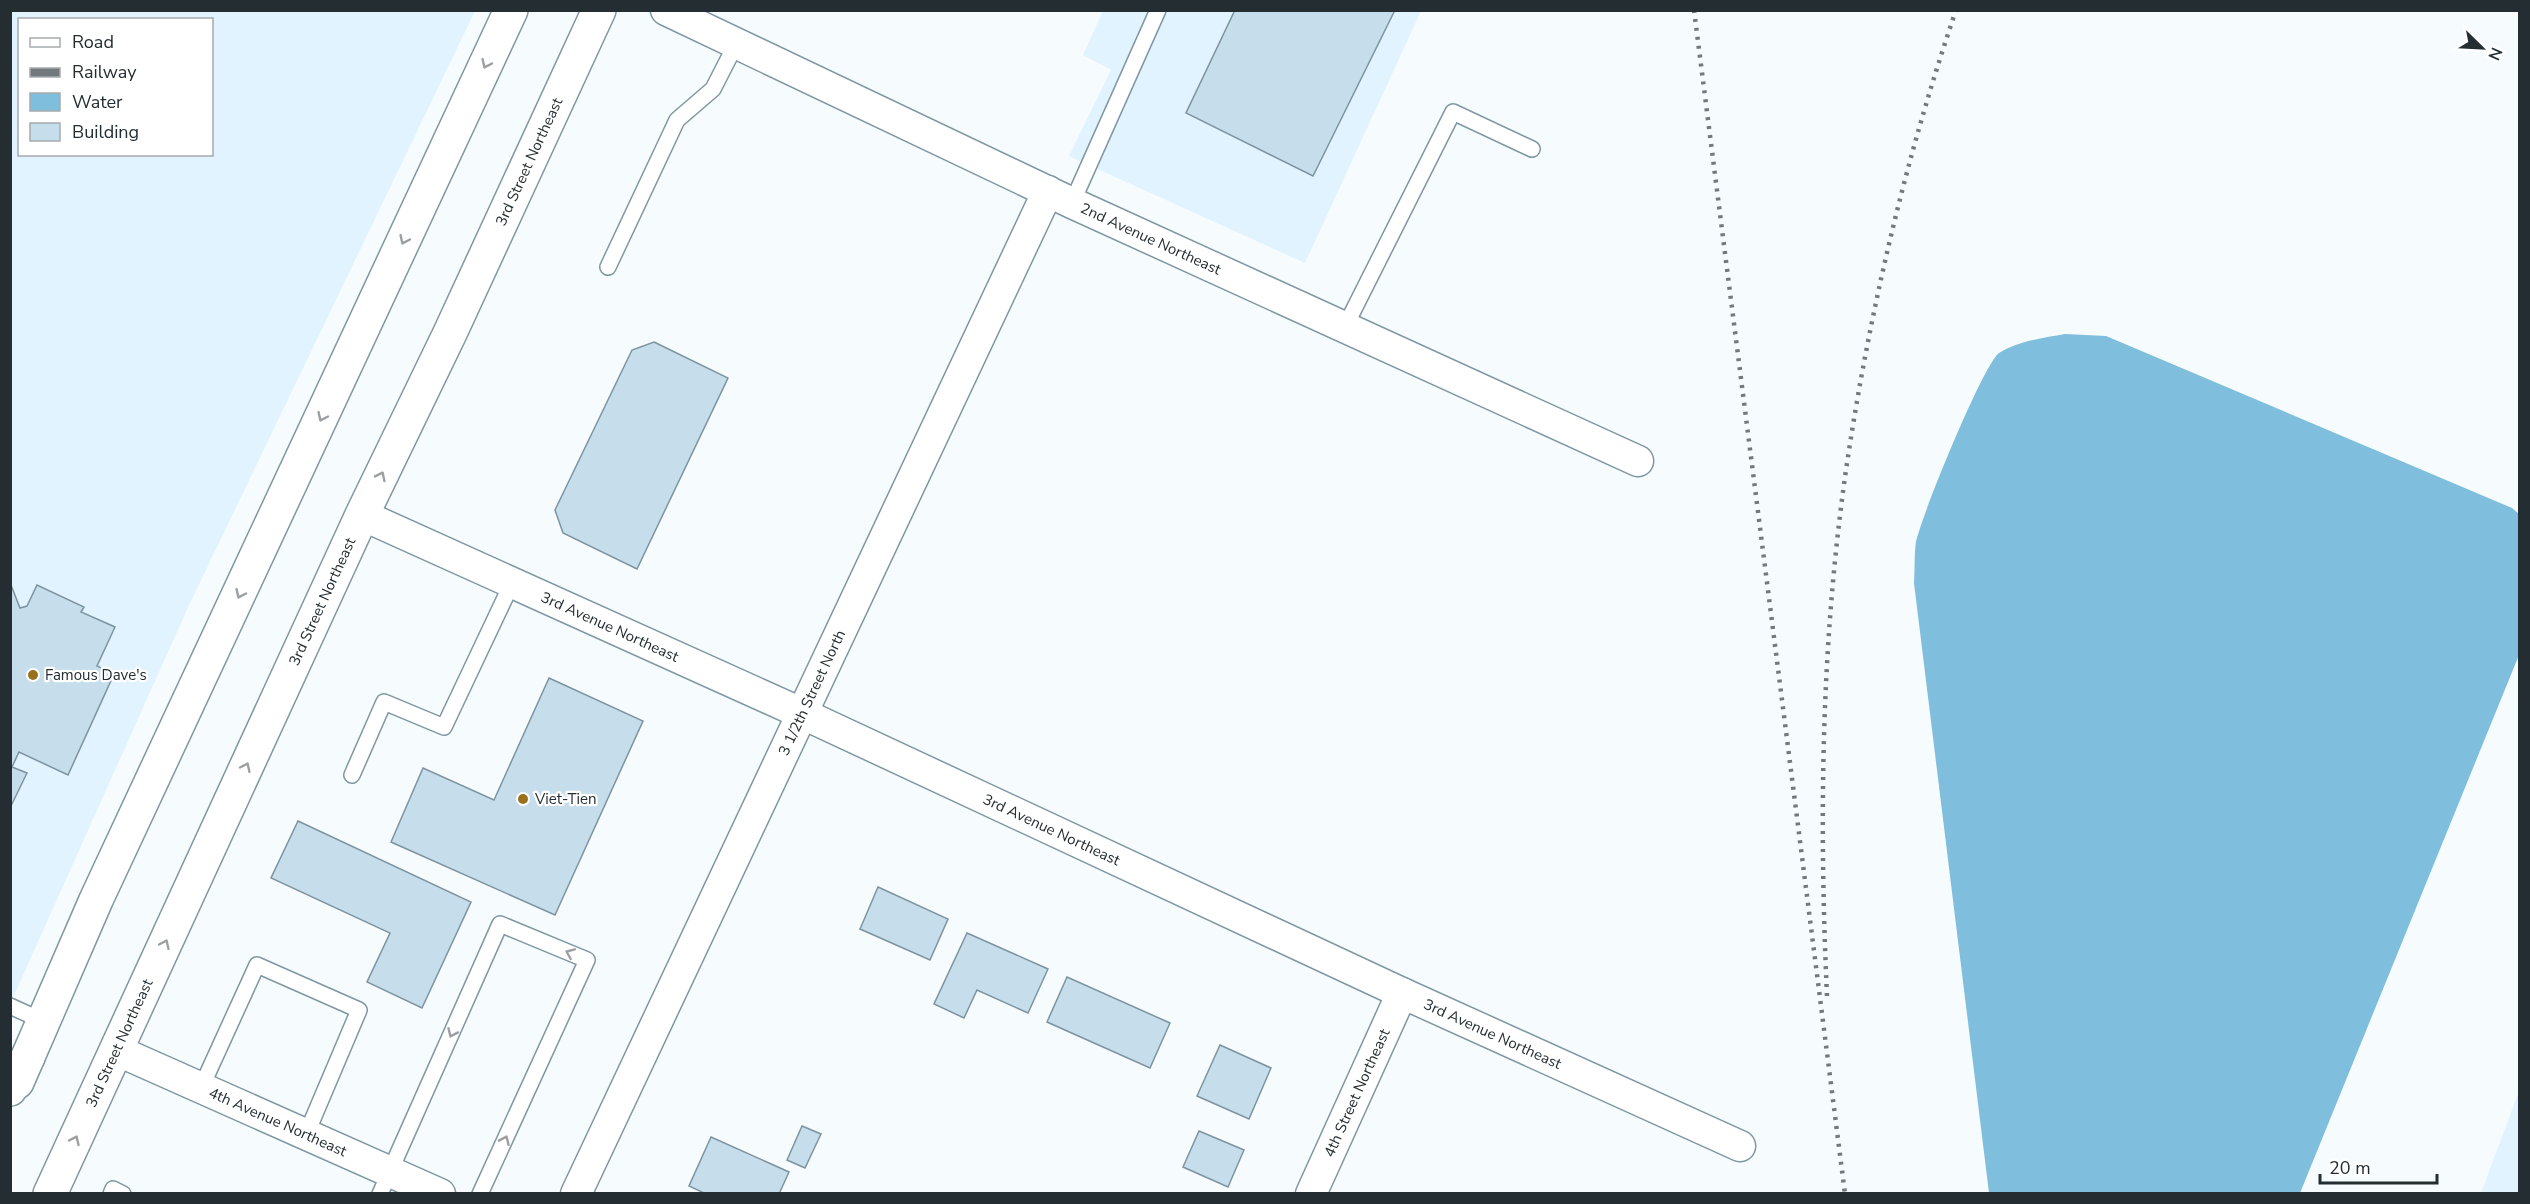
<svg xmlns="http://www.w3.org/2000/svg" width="2530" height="1204" font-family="'Nunito Sans',sans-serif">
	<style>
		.built { fill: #e0f3fe; fill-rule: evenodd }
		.water { fill: #7fbedd }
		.building { fill: #c6deeb; stroke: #7d94a0; stroke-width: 1.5 }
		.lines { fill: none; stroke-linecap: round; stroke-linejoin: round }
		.service-casing { stroke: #7f97a3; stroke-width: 18 }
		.minor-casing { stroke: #7f97a3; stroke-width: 33 }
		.secondary-casing { stroke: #7f97a3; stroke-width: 36 }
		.trunk-casing { stroke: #7f97a3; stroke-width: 36 }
		.service { stroke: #fff; stroke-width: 15 }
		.minor { stroke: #fff; stroke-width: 30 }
		.secondary { stroke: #fff; stroke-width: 33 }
		.trunk { stroke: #fff; stroke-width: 33 }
		.rail { stroke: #71797d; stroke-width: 4.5; stroke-dasharray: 3 6; stroke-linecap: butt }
		.oneway { stroke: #9ca0a3 }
		.poi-dot { fill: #99711d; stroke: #fff; stroke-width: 2 }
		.labels { text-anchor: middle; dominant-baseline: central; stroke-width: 4.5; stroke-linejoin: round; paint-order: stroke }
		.street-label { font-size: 15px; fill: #232d32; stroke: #fff }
		.poi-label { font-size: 15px; fill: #232d32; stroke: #fff; text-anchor: start }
	</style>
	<rect width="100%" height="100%" fill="#f6fbfe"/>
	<path class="built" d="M11 11H475L190 603 11 1002ZM20 20H212V154H20Z
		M1103 11H1421L1305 263 1069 156 1111 70 1083 55Z
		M2519 1091V1193H2481Z"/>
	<path class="water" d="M2065 334 2106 336 2512 508 2519 514V655L2300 1193H1989L1914 583C1915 570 1914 555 1916 542 1921 517 1983 365 1999 353 2018 341 2043 338 2065 334Z"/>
	<path class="building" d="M1235 10H1395L1313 176 1186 113Z
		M654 342 728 378 637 569 563 533 555 510 632 350Z
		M11 585 20 608 27 606 37 585 84 607 81 612 115 627 97 666 114 674 68 775 19 752 12 767 27 773 10 808Z
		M549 678 643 721 555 915 391 842 423 768 494 800Z
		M298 821 471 902 422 1008 367 982 390 933 271 878Z
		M878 887 948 919 930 960 860 929Z
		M967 933 1048 969 1028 1013 977 990 964 1018 934 1004Z
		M1067 977 1170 1023 1150 1068 1047 1022Z
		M1220 1045 1271 1068 1249 1119 1197 1096Z
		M802 1126 821 1134 805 1168 787 1160Z
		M1199 1131 1244 1150 1228 1187 1183 1167Z
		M711 1137 789 1172 779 1194H706L689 1186Z"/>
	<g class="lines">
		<g class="service-casing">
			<path id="service" d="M1072 203 1158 10
				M608 267 677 120 713 89 736 44
				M1345 327 1453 112 1532 149
				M352 775 384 702 444 727 512 583
				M10 1006 45 1022
				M201 1088 257 965 359 1010 306 1135
				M111 1194 113 1189 123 1194
				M380 1194 500 924 587 960 480 1194"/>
		</g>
		<g class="minor-casing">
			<g id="minor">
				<path id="s1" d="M666 10 1072 203 1638 461"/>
				<path id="s2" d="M362 515 801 713 1402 993 1740 1146"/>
				<path id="s3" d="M116 1050 440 1194"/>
				<path id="s4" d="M576 1194 1048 191"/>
				<path id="s5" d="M1311 1194 1402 993"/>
			</g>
		</g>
		<g class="secondary-casing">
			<g id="secondary">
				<path d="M17 1082 96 900 511 10"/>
				<path id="s6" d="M50 1194 362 515 450 333 599 10"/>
			</g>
		</g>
		<g class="trunk-casing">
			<path id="trunk" d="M10 1089 28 1057"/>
		</g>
		<use href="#service" class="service"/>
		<use href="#minor" class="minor"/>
		<use href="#secondary" class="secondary"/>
		<use href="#trunk" class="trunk"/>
		<path class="rail" d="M1694 10 1845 1194
			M1827 996C1819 821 1821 644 1846 470 1869 314 1905 160 1956 10"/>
	</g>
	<defs><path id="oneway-chevron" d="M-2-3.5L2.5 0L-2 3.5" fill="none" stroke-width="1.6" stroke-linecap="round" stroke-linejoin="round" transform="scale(1.5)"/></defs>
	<g class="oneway">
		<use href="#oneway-chevron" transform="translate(486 64) rotate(115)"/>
		<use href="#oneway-chevron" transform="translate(404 240) rotate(115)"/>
		<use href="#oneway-chevron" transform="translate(322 417) rotate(115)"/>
		<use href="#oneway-chevron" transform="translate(381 476) rotate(-64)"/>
		<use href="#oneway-chevron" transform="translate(240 594) rotate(115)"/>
		<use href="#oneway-chevron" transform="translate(246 767) rotate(-65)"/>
		<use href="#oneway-chevron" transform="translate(165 944) rotate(-65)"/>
		<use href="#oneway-chevron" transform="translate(570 953) rotate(-157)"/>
		<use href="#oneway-chevron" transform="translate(452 1033) rotate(114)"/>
		<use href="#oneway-chevron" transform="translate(75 1140) rotate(-65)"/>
		<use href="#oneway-chevron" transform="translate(505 1140) rotate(-66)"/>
	</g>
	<g class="poi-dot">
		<circle cx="33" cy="675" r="6"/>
		<circle cx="523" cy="799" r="6"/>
	</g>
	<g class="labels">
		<g class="street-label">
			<text stroke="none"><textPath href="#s6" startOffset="1138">3rd Street Northeast</textPath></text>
			<text stroke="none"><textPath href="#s1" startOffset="536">2nd Avenue Northeast</textPath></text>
			<text stroke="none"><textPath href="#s6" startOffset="652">3rd Street Northeast</textPath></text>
			<text stroke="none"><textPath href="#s2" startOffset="272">3rd Avenue Northeast</textPath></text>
			<text stroke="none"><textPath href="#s4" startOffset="554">3 1/2th Street North</textPath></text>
			<text stroke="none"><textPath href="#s2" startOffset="758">3rd Avenue Northeast</textPath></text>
			<text stroke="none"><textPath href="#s2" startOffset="1244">3rd Avenue Northeast</textPath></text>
			<text stroke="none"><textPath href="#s6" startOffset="166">3rd Street Northeast</textPath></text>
			<text stroke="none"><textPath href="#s5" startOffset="111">4th Street Northeast</textPath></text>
			<text stroke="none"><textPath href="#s3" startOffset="177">4th Avenue Northeast</textPath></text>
		</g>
		<g class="poi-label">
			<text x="45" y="675">Famous Dave's</text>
			<text x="535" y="799">Viet-Tien</text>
		</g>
	</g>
	<rect width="2530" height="1204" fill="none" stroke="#232d32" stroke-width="24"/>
	<rect x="18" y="18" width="195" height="138" fill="#ffffff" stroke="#a7abad" stroke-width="1.5"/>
	<rect x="30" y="38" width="30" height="9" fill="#ffffff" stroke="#a7abad" stroke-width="1.5"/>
	<text x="72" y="48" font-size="18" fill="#232d32">Road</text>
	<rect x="30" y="68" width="30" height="9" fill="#71797d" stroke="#a7abad" stroke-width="1.5"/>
	<text x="72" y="78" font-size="18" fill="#232d32">Railway</text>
	<rect x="30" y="93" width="30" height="18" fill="#7fbedd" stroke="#a7abad" stroke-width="1.5"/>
	<text x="72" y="108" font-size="18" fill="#232d32">Water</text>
	<rect x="30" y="123" width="30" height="18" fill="#c6deeb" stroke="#a7abad" stroke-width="1.5"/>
	<text x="72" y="138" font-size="18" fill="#232d32">Building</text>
	<g transform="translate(2482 48) rotate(114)" stroke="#ffffff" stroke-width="4.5" paint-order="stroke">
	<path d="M0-4.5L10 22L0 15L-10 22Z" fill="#232d32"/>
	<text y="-9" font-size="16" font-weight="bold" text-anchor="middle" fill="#232d32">N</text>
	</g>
	<path d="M2320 1174v9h117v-9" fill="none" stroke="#232d32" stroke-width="3"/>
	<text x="2329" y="1174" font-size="18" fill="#232d32" stroke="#ffffff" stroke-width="4.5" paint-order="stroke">20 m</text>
</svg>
